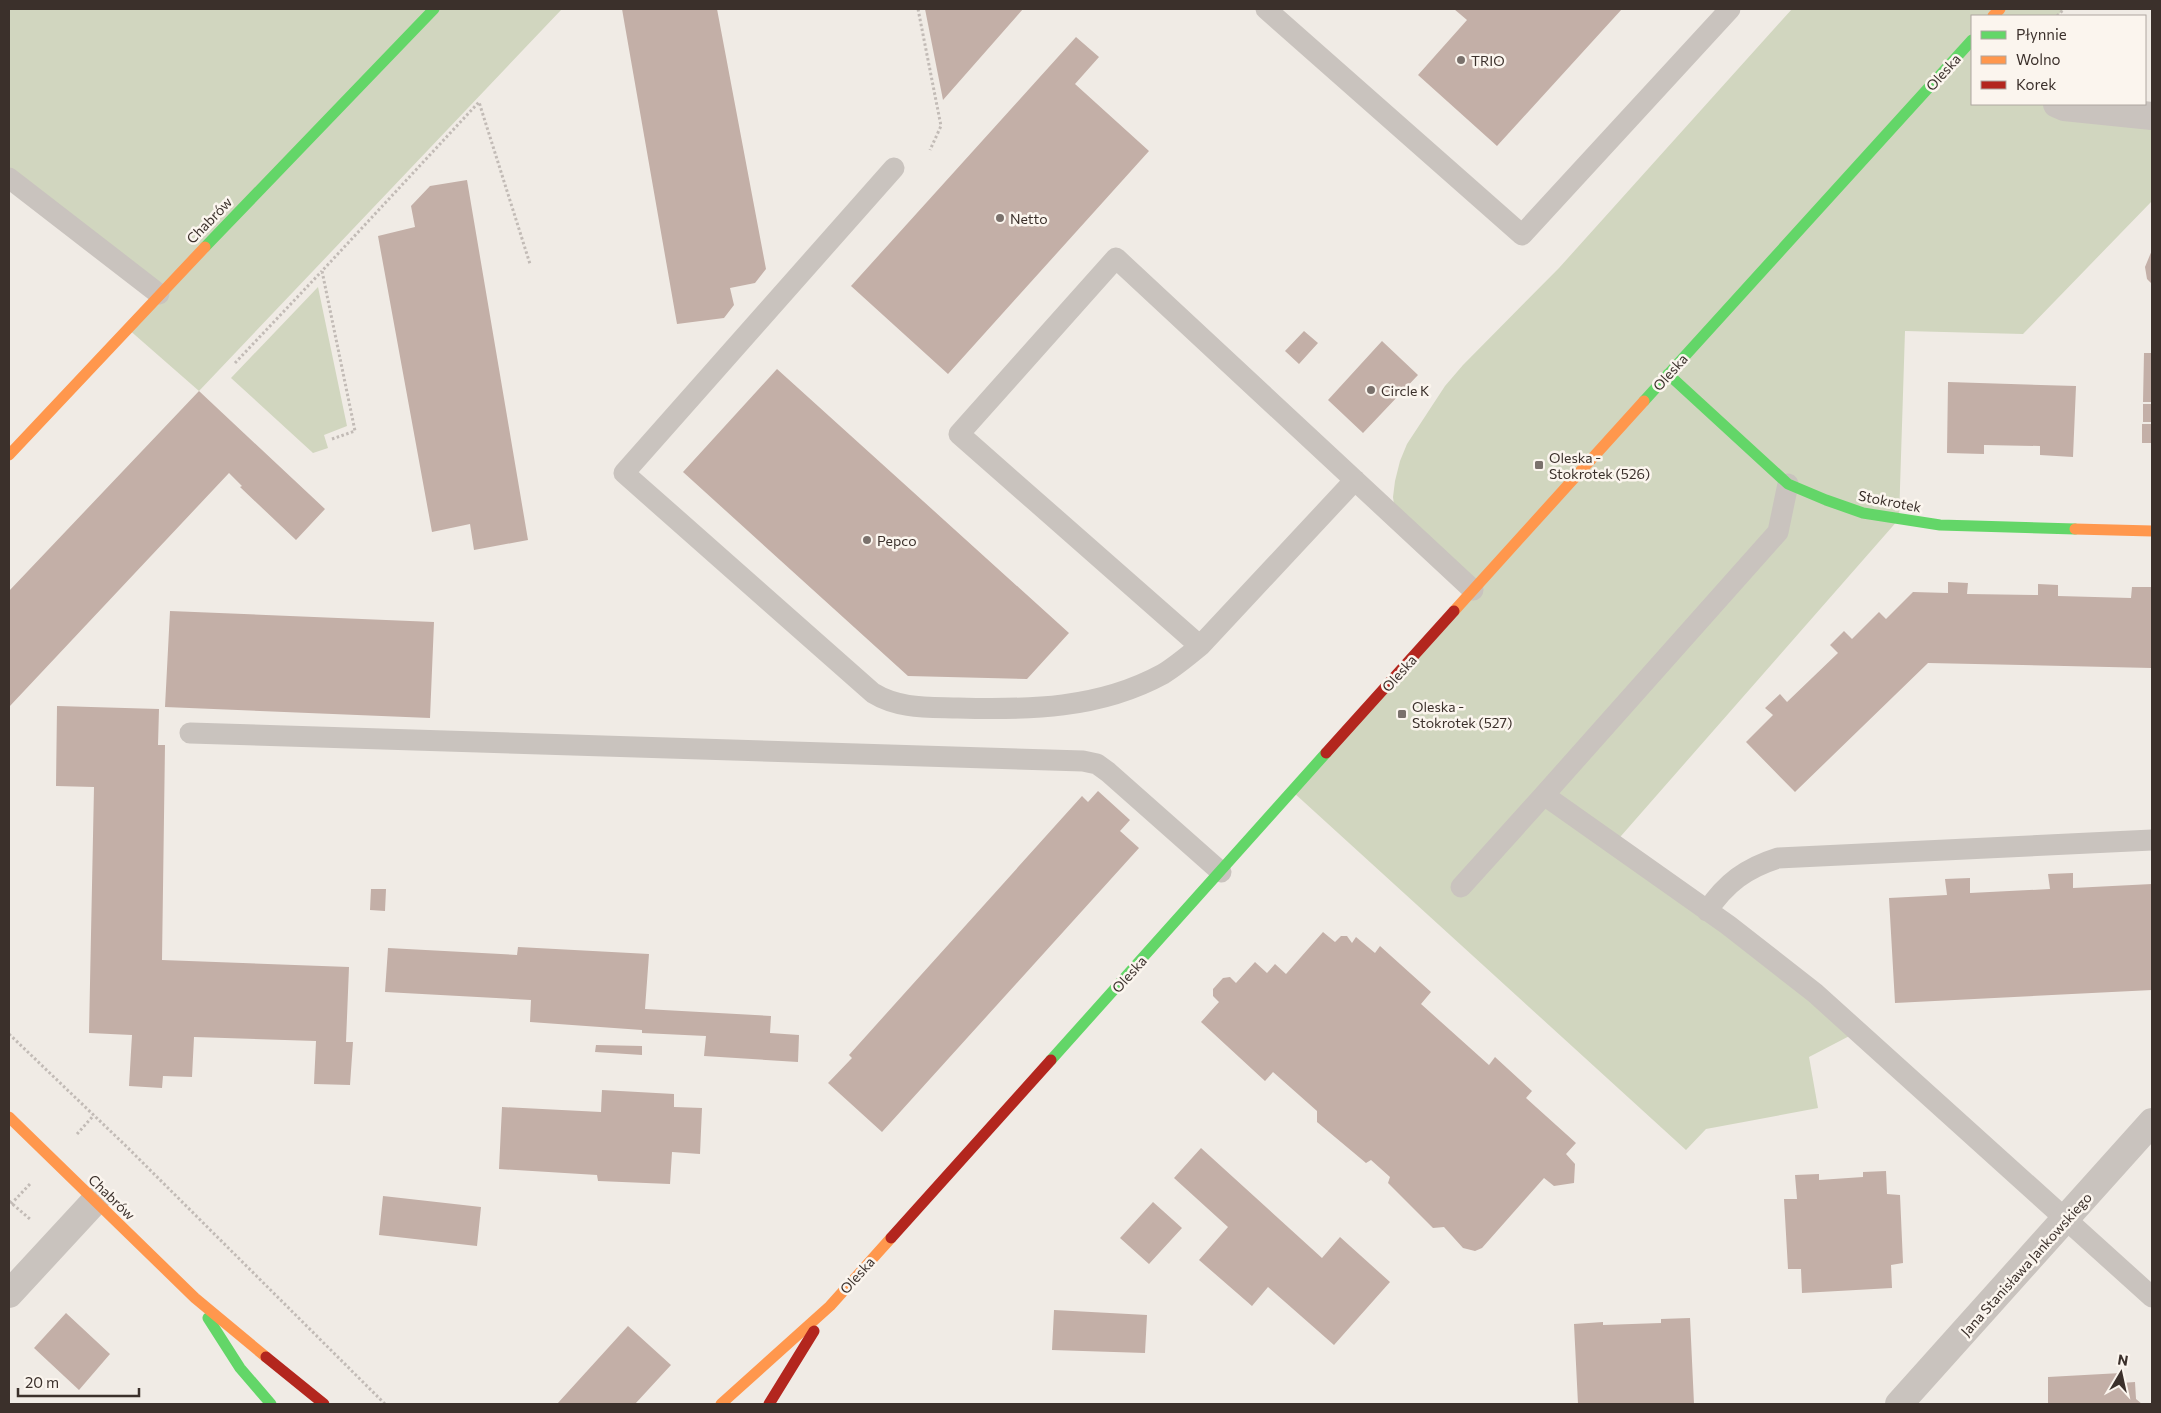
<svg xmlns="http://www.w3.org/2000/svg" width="2161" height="1413" font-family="Commissioner,sans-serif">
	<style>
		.green { fill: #d1d6bf }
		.building { fill: #c3afa7 }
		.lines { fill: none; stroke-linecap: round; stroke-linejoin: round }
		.path { stroke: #c2bbb6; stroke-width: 3; stroke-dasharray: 2.5 2.5; stroke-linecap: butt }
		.lane { stroke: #c9c3be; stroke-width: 21 }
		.street { stroke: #c9c3be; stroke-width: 28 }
		.fast { stroke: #63d668; stroke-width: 11 }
		.slow { stroke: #ff974d; stroke-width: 11 }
		.jam { stroke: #b3261e; stroke-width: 11 }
		.poi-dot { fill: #7a716c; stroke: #fbf5ee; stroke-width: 2 }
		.labels { text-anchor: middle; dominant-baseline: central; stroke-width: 5; stroke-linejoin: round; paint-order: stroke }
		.poi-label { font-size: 14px; fill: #3b302b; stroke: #fbf5ee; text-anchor: start }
		.street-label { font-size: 14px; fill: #3b302b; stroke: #fbf5ee }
	</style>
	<rect width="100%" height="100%" fill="#f0ebe5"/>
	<path class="green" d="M9 9H562L199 391 127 328 159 294 9 178Z
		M1792 9H2064L2057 16H1972V104H2057L2152 116V201L2023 334 1905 331 1899 519 1614 844 1859 1031 1809 1057 1818 1108 1706 1129 1686 1150 1293 792 1472 590 1396 520 1393 497 1395 481 1400 461 1407 444 1445 386 1463 365 1559 268Z
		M318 287 347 426 324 435 328 448 313 453 231 378Z"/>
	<path class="building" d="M622 9H717L766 269 755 283 730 288 734 305 724 318 677 324Z
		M925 9H1023L943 100Z
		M1454 9H1622L1497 146 1418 75 1467 20Z
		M1076 37 1099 57 1075 84 1149 151 948 374 851 286Z
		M467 180 528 540 474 550 470 524 432 532 378 236 415 227 411 206 430 186Z
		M2152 250V284L2147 279 2145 267Z
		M1304 331 1318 343 1299 364 1285 351Z
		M1382 341 1418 375 1363 433 1328 400Z
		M2144 353H2152V402H2143Z
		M777 369 1069 633 1027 679 908 676 683 472Z
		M1948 382 2076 386 2073 457 2040 455V446L1984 445V454L1947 453Z
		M199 391 325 509 296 540 240 487 242 486 229 473 9 707V591Z
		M2143 404H2152V422H2143Z
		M2142 424H2152V443H2142Z
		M1948 582 1968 583 1967 594 2038 595V584L2058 585V596L2131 598 2132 587H2151L2152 668 1928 663 1795 792 1746 742 1773 715 1765 708 1780 694 1787 702 1838 653 1830 645 1844 631 1852 639 1879 612 1886 619 1913 592 1948 593Z
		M170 611 434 622 430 718 165 707Z
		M57 706 159 709 158 745H165L162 960 349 967 346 1042H353L350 1085 314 1084 316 1041 194 1037 192 1077 163 1076 162 1088 129 1086 132 1035 89 1033 94 787 56 786Z
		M1098 791 1130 820 1120 831 1139 848 882 1132 828 1083 852 1058 849 1055 1082 796 1088 802Z
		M2073 873V888L2152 884V990L1895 1003 1889 898 1947 895 1945 879 1970 878V893L2050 889 2048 874Z
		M371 889H386L385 911 370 910Z
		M1323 932 1335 942 1341 936H1347L1352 943 1356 937 1375 953 1380 946 1431 992 1421 1004 1489 1065 1495 1057 1532 1091 1526 1098 1576 1143 1566 1154 1575 1164 1574 1183 1554 1186 1544 1178 1482 1248 1475 1251 1463 1248 1444 1227 1433 1228 1388 1183 1390 1177 1371 1160 1366 1163 1317 1122V1111L1273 1072 1265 1081 1201 1022 1219 1002 1213 996V989L1223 978 1230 977 1236 983 1255 962 1267 973 1275 964 1286 974Z
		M518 947 649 954 645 1009 771 1016 770 1033 799 1035 798 1062 704 1056 706 1036 642 1033V1030L530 1022 531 1000 385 992 388 948 517 955Z
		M596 1045 642 1046V1055L595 1052Z
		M602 1090 674 1094V1107L702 1108 700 1154 672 1152 670 1184 598 1181 597 1175 499 1169 502 1107 601 1112Z
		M1201 1148 1322 1258 1340 1237 1390 1282 1334 1345 1268 1287 1252 1306 1199 1260 1228 1227 1174 1178Z
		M1886 1171 1887 1194 1900 1195 1903 1263 1891 1265 1892 1288 1802 1293 1801 1269H1788L1784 1199H1797L1795 1175 1819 1174V1180L1863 1177V1172Z
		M383 1196 481 1207 477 1246 379 1235Z
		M1153 1202 1182 1228 1149 1264 1120 1238Z
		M1054 1310 1147 1315 1145 1353 1052 1350Z
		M66 1313 110 1354 79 1390 34 1348Z
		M1690 1318 1694 1404H1578L1574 1324 1603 1322V1325L1661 1323V1319Z
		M628 1326 671 1365 635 1404H557Z
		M2121 1373V1383L2135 1382 2136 1399 2142 1404H2048V1377Z"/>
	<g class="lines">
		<path class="path" d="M918 9 941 126 930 150
			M2057 16 2064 9
			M235 363 322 271
			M332 439 355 431 322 271 479 102 530 264
			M9 1034 126 1146 385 1404
			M77 1134 94 1115
			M9 1201 31 1220
			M11 1204 30 1184"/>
		<path class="lane" d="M1266 9 1522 235 1730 9
			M894 168 624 473 873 693C899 709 928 707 958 708 1029 710 1099 709 1163 674 1176 666 1188 656 1200 646
			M9 178 159 294
			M1355 480 1200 646 959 434 1116 258 1473 590
			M1788 484 1778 532 1544 795 1728 925 1815 993 2152 1297
			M190 733 1083 761 1097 764 1108 772 1221 872
			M1461 887 1544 795
			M1707 911C1726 883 1746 868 1778 858L2152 840"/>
		<path class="street" d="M2057 104 2064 107 2152 116
			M9 1294 95 1201
			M1899 1404 2152 1122"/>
		<path class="fast" d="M205 247 434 9
			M1668 374 1788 484 1826 500 1863 513 1940 525 2075 529
			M1644 401 1972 40
			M1051 1060 1326 753
			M208 1318 240 1368 271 1404"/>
		<path class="slow" d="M1993 16 2000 9
			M9 455 205 247
			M2075 529 2152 531
			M1454 611 1644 401
			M9 1117 195 1298 266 1357
			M721 1404 830 1306 891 1238"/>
		<path class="jam" d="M1326 753 1454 611
			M891 1238 1051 1060
			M266 1357 324 1404
			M769 1404 814 1331"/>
	</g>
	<g class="poi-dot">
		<circle cx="1461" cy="60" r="5"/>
		<circle cx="1000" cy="218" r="5"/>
		<circle cx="1371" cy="390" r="5"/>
		<rect x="1534" y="460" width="10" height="10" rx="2.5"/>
		<circle cx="867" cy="540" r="5"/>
		<rect x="1397" y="709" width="10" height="10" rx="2.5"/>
	</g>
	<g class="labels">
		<g class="poi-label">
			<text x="1471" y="60">TRIO</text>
			<text x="1010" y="218">Netto</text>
			<text x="1381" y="390">Circle K</text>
			<text x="1549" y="457">Oleska -<tspan x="1549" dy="16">Stokrotek (526)</tspan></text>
			<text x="877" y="540">Pepco</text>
			<text x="1412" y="706">Oleska -<tspan x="1412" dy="16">Stokrotek (527)</tspan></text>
		</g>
		<g class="street-label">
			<text transform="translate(1943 72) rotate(-48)">Oleska</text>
			<text transform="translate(209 220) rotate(-46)">Chabrów</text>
			<text transform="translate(1670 372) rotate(-48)">Oleska</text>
			<text transform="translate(1890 501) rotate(11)">Stokrotek</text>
			<text transform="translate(1399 673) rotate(-48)">Oleska</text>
			<text transform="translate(1129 974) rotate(-48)">Oleska</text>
			<text transform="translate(112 1197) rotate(44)">Chabrów</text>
			<text transform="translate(2026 1264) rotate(-48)">Jana Stanisława Jankowskiego</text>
			<text transform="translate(857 1275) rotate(-48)">Oleska</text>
		</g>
	</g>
	<rect width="2161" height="1413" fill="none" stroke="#3b302b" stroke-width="20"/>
	<rect x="1971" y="15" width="175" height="90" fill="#fbf5ee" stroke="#aea6a0"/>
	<rect x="1981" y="31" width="25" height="8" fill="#63d668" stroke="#aea6a0"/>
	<text x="2016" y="40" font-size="15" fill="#3b302b">Płynnie</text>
	<rect x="1981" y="56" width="25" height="8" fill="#ff974d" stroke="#aea6a0"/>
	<text x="2016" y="65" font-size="15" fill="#3b302b">Wolno</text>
	<rect x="1981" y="81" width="25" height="8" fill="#b3261e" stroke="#aea6a0"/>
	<text x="2016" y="90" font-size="15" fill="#3b302b">Korek</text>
	<g transform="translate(2121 1373) rotate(9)" stroke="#fbf5ee" stroke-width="4" paint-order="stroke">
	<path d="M0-4L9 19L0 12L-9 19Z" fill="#3b302b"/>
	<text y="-8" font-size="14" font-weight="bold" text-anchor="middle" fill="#3b302b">N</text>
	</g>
	<path d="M18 1388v8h121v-8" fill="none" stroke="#3b302b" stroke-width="2.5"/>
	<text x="25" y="1388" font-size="15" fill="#3b302b" stroke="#fbf5ee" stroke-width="4" paint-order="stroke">20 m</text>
</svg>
